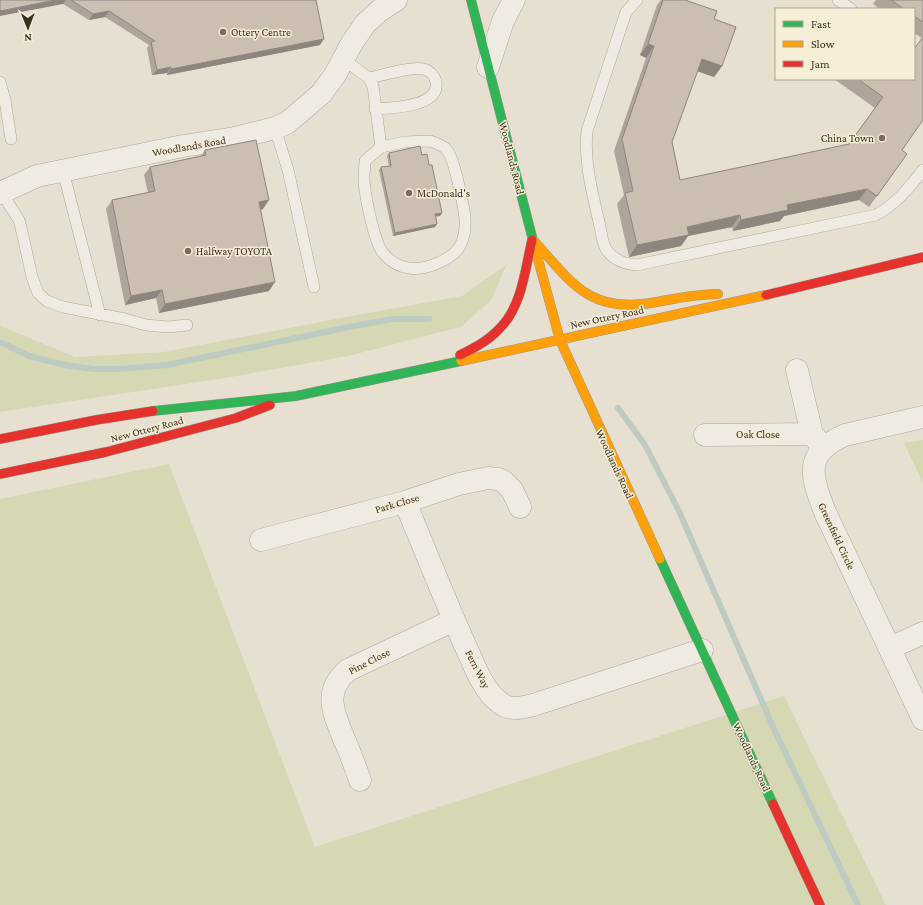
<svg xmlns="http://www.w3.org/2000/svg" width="923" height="905" font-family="'Crimson Pro',serif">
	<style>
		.green { fill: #d6d7b3 }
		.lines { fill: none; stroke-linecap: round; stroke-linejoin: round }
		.stream { stroke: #bcccc2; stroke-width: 6 }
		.lane-casing { stroke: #ada599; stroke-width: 12 }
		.street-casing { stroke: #ada599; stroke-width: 23 }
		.fast-casing { stroke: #9c958a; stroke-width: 10 }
		.slow-casing { stroke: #9c958a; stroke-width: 10 }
		.jam-casing { stroke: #9c958a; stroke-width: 10 }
		.lane { stroke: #efebe3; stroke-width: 11 }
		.street { stroke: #efebe3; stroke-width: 22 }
		.fast { stroke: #30b455; stroke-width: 9 }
		.slow { stroke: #ff9f0a; stroke-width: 9 }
		.jam { stroke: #e5322d; stroke-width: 9 }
		.wall { fill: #afa499 }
		.shaded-wall { fill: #8e867d }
		.building { fill: #cbbfb2; stroke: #8e867d }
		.poi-dot { fill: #786c5e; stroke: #f7eed8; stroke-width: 1.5 }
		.labels { text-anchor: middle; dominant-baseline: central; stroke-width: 3; stroke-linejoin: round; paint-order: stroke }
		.poi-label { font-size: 11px; fill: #3d2e20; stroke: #f7eed8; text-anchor: start }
		.street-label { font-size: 11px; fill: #3d2e20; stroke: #f7eed8 }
	</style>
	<rect width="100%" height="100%" fill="#e7e0d1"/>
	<path class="green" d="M507 264 491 300 461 327 348 356 225 378 0 412V324L1 326 75 357 164 352 346 317 462 296Z
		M923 440V483L904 443Z
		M169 464 315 847 784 696 886 905H0V499Z"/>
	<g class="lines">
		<path class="stream" d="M0 342 29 356 65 365 94 369H120L167 365 349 327 392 319H429
			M618 408 645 445 679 511 773 727 858 905"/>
		<g class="lane-casing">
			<path id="lane" d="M637 0 626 12 587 131C584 163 592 191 599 222 601 230 602 242 606 249 613 260 624 264 637 265L876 215C896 204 909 188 923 170
				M838 0 851 9
				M343 59 369 78 373 86 381 147
				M369 78C382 75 413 66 424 69 430 71 435 76 436 82 440 107 392 108 375 109
				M0 82 5 100 11 139
				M275 128 288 170 314 287
				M430 141C436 143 442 145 446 149 452 155 457 177 459 186 463 205 470 228 460 246 452 260 424 271 409 268 399 267 390 261 383 253 374 242 364 192 364 177 364 172 365 166 365 161L381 147 405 142Z
				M63 171 100 315
				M1 192 19 220 23 236 32 277 38 293 47 301 63 307 125 319 146 325 168 327 187 325"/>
		</g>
		<g class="street-casing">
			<path id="street" d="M488 67 503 21 514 0
				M0 193 37 176 183 146 235 138 275 128 287 123 321 94 335 75 352 43 365 24 379 11 396 0
				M797 370 812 434 821 445
				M923 417 845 435C803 453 811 476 825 512L923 719
				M705 435 812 434
				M405 502C425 550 444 598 465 645 474 664 482 689 499 702 509 711 521 708 533 705L702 650
				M261 540 405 502 459 484 488 478 498 479 503 481 512 490 520 507
				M890 648 923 633
				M360 780C355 766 350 752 344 739 334 713 322 692 348 670L454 620"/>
		</g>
		<g class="fast-casing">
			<path id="fast" d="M471 0 536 252
				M153 411 296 396 461 361
				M660 559 773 804"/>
		</g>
		<g class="slow-casing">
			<path id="slow" d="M534 241C571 282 589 313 651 303 674 299 695 294 718 294
				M536 252 560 340 660 559
				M461 361 766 295"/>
		</g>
		<g class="jam-casing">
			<path id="jam" d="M766 295 923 257
				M460 355C474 348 488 341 499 329 522 307 525 270 532 240
				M0 439 96 420 153 411
				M0 474 106 452 236 418 270 405
				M773 804 820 905"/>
		</g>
		<use href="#lane" class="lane"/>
		<use href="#street" class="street"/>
		<use href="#fast" class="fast"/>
		<use href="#slow" class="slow"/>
		<use href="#jam" class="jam"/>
	</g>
	<path class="wall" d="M0 0H316L320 45 167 75V73L152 75 147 48 149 45 105 17 89 20 63 4Z
		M661 0H685L714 19 722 66 714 77 697 71 672 142 680 180 849 144 875 108 834 79H914L922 38 914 33V9H880L873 4 876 0H923V120L902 150 907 154 869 207 859 200 784 216 780 221 733 231 732 227 688 236 681 246 629 257 617 204 624 195 614 151 646 58 640 55 657 5Z
		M205 150 263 209 261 210 269 291 159 313 156 298 125 305 106 209 112 200 148 193 144 175 150 167 201 156Z
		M389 153 422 155 440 216H436L437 224 435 227 393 236 379 170 381 167 389 166 387 156Z"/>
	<path class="shaded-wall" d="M56 0H66L63 4 0 16V11Z
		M109 11 105 17 89 20 93 14Z
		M324 39 320 45 167 75 171 69Z
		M648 44 654 46 646 58 640 55Z
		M702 59 722 66 714 77 694 70Z
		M171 67 167 73 152 75 157 70Z
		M867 189 859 200 784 216 780 221 733 231 741 220 787 205Z
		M269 200 263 209 253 211 259 202Z
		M442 213 440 216 433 217 435 214Z
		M740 215 732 227 688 236 681 246 629 257 637 245 687 227Z
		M437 224 435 227 393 236 395 233Z
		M275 282 269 291 159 313 165 304Z
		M162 290 156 298 125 305 131 296Z"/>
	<path class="building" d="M0 0H56L0 11Z
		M71 0H316L324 39 171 69V67L157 70 151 42 155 41 109 11 93 14Z
		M663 0H685L717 11 714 19 736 27 722 66 702 59 672 142 680 180 849 144 883 97 858 79H914V49L923 37V120L902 150 907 154 877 196 867 189 787 205 788 210 741 220 740 215 687 227 689 235 637 245 625 193 633 191 622 139 654 46 648 44Z
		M891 0H923V22L914 16V9H904Z
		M256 140 269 200 259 202 275 282 165 304 162 290 131 296 112 200 155 191 150 167 206 155 205 150Z
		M420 146 422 155 427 154 429 165H432L442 213 435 214 437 224 395 233 381 167 391 166 389 153Z"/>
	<g class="poi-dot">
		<circle cx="223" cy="32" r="4"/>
		<circle cx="882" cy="138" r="4"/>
		<circle cx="409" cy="193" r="4"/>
		<circle cx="188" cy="251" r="4"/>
	</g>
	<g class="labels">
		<g class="poi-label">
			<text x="231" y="32">Ottery Centre</text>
			<text x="874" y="138" text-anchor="end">China Town</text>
			<text x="417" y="193">McDonald's</text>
			<text x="196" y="251">Halfway TOYOTA</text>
		</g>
		<g class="street-label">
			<text transform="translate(189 146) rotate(-10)">Woodlands Road</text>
			<text transform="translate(512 158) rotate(76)">Woodlands Road</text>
			<text transform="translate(607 317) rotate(-12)">New Ottery Road</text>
			<text transform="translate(147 429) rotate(-15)">New Ottery Road</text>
			<text x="758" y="434">Oak Close</text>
			<text transform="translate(615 464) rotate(65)">Woodlands Road</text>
			<text transform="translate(397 503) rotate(-16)">Park Close</text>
			<text transform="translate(837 536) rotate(65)">Greenfield Circle</text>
			<text transform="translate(369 661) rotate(-27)">Pine Close</text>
			<text transform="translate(478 669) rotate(63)">Fern Way</text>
			<text transform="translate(752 757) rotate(65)">Woodlands Road</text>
		</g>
	</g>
	<rect x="775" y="8" width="140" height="72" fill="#f7eed8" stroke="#ada18e"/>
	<rect x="783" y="21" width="20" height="6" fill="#30b455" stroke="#ada18e"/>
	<text x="811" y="28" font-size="12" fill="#3d2e20">Fast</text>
	<rect x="783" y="41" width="20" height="6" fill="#ff9f0a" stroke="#ada18e"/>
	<text x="811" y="48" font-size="12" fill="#3d2e20">Slow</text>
	<rect x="783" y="61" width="20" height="6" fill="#e5322d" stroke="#ada18e"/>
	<text x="811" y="68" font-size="12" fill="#3d2e20">Jam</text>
	<g transform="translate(28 28) rotate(179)" stroke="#f7eed8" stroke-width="3" paint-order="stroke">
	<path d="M0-3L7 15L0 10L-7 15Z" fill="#3d2e20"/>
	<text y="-6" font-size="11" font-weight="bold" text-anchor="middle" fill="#3d2e20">N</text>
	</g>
</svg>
